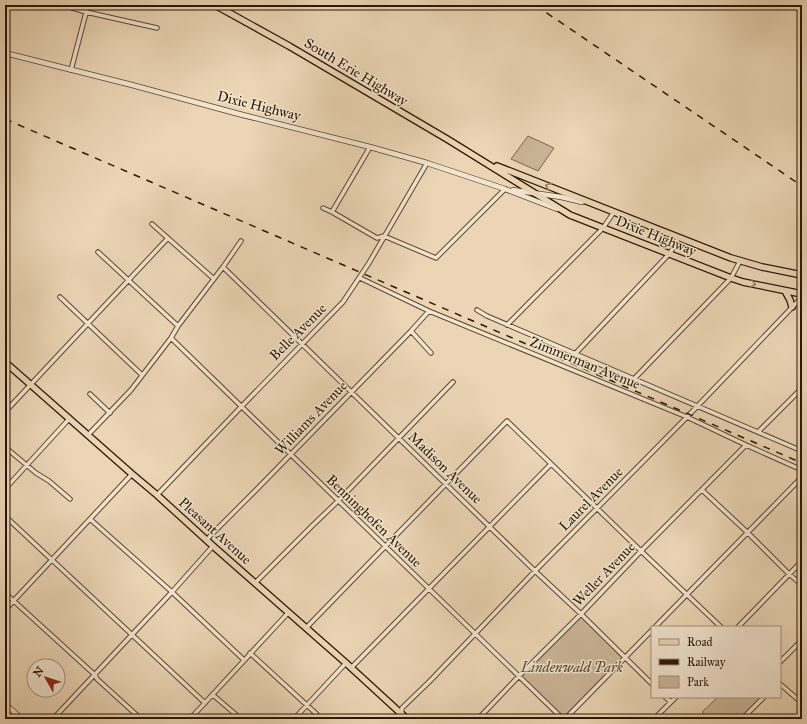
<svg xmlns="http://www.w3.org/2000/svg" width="807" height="724" font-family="'IM FELL Great Primer',serif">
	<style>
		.green { fill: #cab597; stroke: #7a664d }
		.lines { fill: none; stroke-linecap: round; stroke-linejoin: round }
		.minor-casing { stroke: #5b4630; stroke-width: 5.5 }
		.tertiary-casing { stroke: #5b4630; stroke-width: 6 }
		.primary-casing { stroke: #2b1703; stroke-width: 8 }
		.minor { stroke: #f2e4cf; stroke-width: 3.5 }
		.tertiary { stroke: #f2e4cf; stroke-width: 4.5 }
		.primary { stroke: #ebd5b5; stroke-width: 5.5 }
		.rail { stroke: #2b1703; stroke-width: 1.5; stroke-dasharray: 7 7; stroke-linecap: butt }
		.oneway { stroke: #958065 }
		.labels { text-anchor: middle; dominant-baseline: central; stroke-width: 3; stroke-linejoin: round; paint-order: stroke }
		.street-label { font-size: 14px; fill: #2b1703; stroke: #f2e4cf }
		.park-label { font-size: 14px; font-style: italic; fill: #5b462f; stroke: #f2e4cf }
	</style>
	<rect width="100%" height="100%" fill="#ebd5b5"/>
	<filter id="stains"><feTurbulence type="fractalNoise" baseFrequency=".005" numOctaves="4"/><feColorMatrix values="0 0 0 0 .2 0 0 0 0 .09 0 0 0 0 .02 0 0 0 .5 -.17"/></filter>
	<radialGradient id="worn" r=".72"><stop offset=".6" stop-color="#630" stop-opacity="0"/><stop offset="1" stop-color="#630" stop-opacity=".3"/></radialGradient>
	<path class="green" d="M528 136 554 148 538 171 511 159Z
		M581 614 625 658 565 719 519 676Z
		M718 697H764L742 719H709L702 712Z"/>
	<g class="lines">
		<g class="minor-casing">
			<path id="minor" d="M13 5H14
				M63 5 86 12 157 28
				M71 70 88 5
				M323 208 332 212 377 238 384 236 436 258 505 189
				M332 212 370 147
				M152 224 214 279
				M98 252 178 326
				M223 267 535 571 581 614 652 684
				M360 278 429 311 687 417 746 445 802 470
				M60 297 142 375
				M477 310 487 316 802 451
				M507 325 603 228 614 212
				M411 331 431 353
				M171 338 563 719
				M575 354 669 254 674 247 678 238
				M633 380 731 278 740 261
				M90 394 110 413
				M5 412 168 238
				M758 432 802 388
				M88 435 131 390 171 338 178 326 223 267 241 241
				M5 447 36 473 49 481 70 499
				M5 489 69 419
				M702 490 747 532 789 574 802 585
				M157 495 241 407 343 302 369 263 427 163
				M5 516 205 703
				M90 519 172 592 244 660
				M207 540 210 536 258 488 411 331 429 311
				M255 583 313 525 338 501 453 382
				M5 593 95 675 97 679 141 719
				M5 610 132 474
				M655 627 802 477
				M738 627 802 561
				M306 628 507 421 641 551 721 627
				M250 653 322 719
				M780 662 802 640
				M351 668 551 464
				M780 684 802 703
				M213 695 241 719
				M665 697 671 702
				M53 719 172 592 213 546
				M190 719 288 613
				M294 719 346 663
				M401 719 402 708 429 682 535 571 687 417 802 297
				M478 719 519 676 581 614 641 551 746 445
				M565 719 652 630
				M654 719 676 697
				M742 719 764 697"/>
		</g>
		<g class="tertiary-casing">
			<path id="tertiary" d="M5 53 132 85 239 114 370 147 427 163 505 189 557 209
				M513 190 561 197 582 202
				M5 704 22 719"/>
		</g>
		<g class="primary-casing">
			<path id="primary" d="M215 5 289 46 447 139 570 215 731 278 743 282 802 294
				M497 166 731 258 762 267 802 275
				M785 291 790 300 792 307
				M5 362 132 474 157 495 213 546 346 663 407 719"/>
		</g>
		<use href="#minor" class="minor"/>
		<use href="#tertiary" class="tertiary"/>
		<use href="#primary" class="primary"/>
		<path class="rail" d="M535 5 802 186
			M5 119 802 463"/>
	</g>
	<defs><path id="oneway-chevron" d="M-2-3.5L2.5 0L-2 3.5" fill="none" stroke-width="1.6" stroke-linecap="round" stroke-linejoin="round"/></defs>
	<g class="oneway">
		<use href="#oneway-chevron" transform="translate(548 186) rotate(-159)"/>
		<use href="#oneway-chevron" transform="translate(753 284) rotate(13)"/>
	</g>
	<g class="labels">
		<g class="street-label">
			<text transform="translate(356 72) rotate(31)">South Erie Highway</text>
			<text transform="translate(259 106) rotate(14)">Dixie Highway</text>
			<text transform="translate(656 236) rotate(22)">Dixie Highway</text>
			<text transform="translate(298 332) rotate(-45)">Belle Avenue</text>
			<text transform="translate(585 363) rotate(22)">Zimmerman Avenue</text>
			<text transform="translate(311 418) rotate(-46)">Williams Avenue</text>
			<text transform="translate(445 468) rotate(44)">Madison Avenue</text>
			<text transform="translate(591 499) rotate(-45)">Laurel Avenue</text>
			<text transform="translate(374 521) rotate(44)">Benninghofen Avenue</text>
			<text transform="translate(215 531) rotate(42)">Pleasant Avenue</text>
			<text transform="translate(604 574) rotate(-46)">Weller Avenue</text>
		</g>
		<g class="park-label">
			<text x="572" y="667">Lindenwald Park</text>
		</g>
	</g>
	<rect width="807" height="724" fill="none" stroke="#ebd5b5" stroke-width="20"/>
	<rect x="6" y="6" width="795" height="712" fill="none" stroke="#2b1703" stroke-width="2"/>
	<rect x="10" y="10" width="787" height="704" fill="none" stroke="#2b1703"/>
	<rect x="651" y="626" width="130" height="72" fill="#f2e4cf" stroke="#a2927d"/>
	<rect x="659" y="639" width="20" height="6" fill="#ebd5b5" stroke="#a2927d"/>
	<text x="687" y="646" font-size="12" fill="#2b1703">Road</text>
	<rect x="659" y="659" width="20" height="6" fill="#2b1703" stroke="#a2927d"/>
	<text x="687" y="666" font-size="12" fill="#2b1703">Railway</text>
	<rect x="659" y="676" width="20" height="12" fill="#cab597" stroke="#a2927d"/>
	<text x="687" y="686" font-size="12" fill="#2b1703">Park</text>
	<g transform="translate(46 678) rotate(309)"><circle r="19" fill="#f2e4cf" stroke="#a2927d"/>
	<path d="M0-3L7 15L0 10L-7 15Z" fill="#8f2418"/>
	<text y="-6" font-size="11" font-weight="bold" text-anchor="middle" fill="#2b1703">N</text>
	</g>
	<rect width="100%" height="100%" filter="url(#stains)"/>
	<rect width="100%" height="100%" fill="url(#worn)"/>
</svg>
